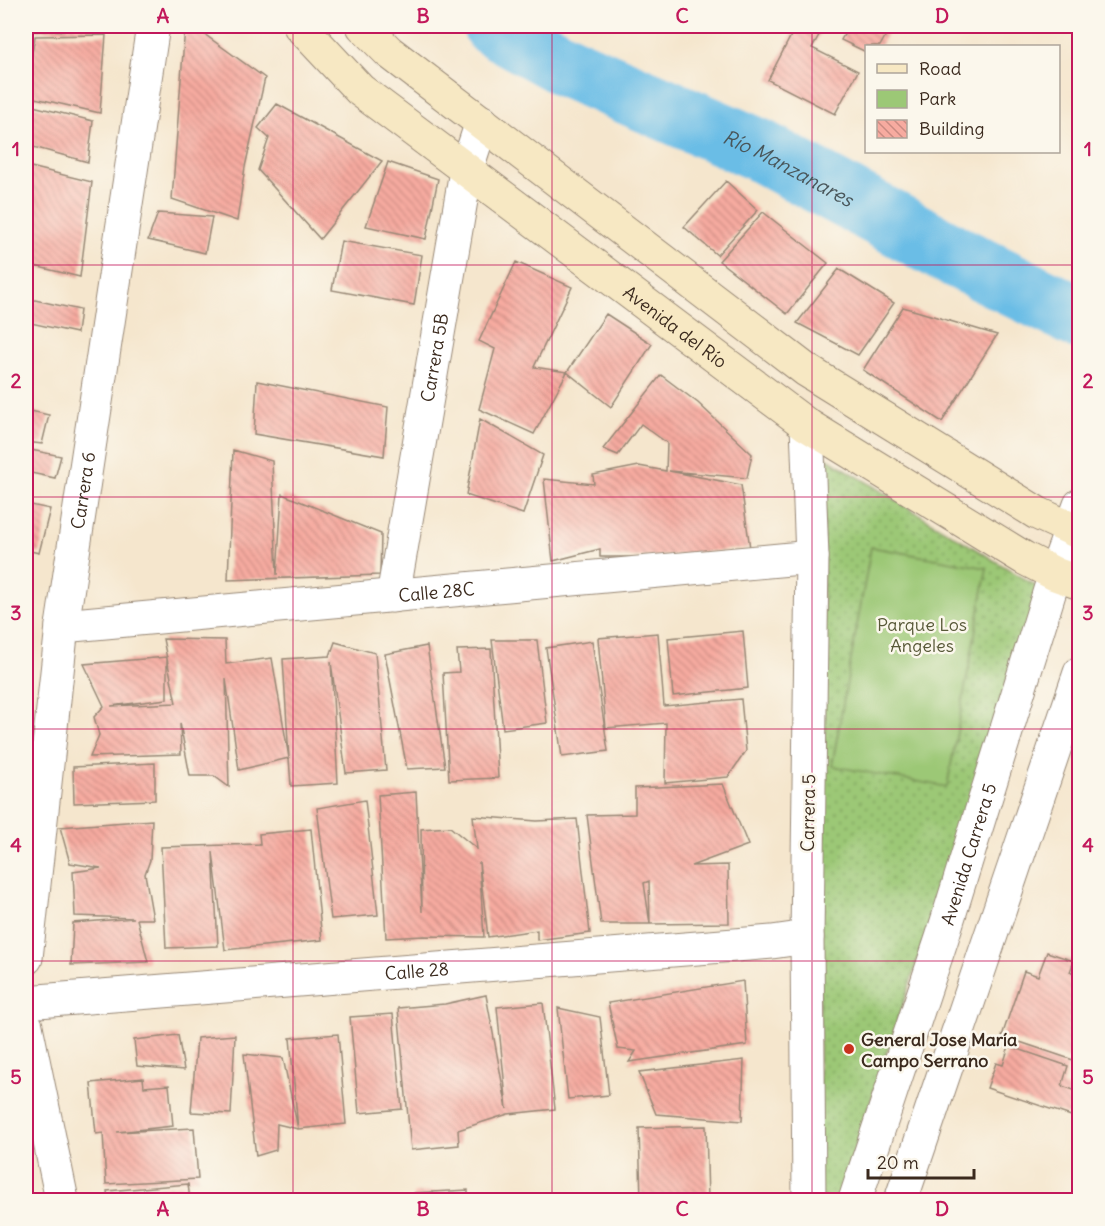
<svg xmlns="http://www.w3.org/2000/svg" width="1105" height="1226" font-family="Delius,sans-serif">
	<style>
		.green { fill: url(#green-dots); stroke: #6c794a; stroke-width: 1.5 }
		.pitch { fill: #9cc876; stroke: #6c794a; stroke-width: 1.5 }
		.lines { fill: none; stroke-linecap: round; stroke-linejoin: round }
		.river { stroke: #6bbde6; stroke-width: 63 }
		.building { fill: url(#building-back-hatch) }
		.minor-casing { stroke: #988876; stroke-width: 35 }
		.tertiary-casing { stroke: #988876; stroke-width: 35 }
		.secondary-casing { stroke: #988876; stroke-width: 35 }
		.minor { stroke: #fff; stroke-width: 33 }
		.tertiary { stroke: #fff; stroke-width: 33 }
		.secondary { stroke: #f7e8c3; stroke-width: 33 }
		.grid { fill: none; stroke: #c2185b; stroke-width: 1.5; stroke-opacity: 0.55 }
		.poi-dot { fill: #c8321e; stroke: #fbf7ec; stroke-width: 2 }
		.labels { text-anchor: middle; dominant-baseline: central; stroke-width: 5; stroke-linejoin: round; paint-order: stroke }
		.street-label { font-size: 18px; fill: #3b2a1e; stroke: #fbf7ec }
		.park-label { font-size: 18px; fill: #585938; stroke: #fbf7ec }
		.poi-label { font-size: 18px; font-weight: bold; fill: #3b2a1e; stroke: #fbf7ec; text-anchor: start }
		.water-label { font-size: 20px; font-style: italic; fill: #49565a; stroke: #fbf7ec }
		.neatline { fill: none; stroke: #c2185b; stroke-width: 2 }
		.grid-label { font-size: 20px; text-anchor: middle; font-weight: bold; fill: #c2185b }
	</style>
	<defs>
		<pattern id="green-dots" width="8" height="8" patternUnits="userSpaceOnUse" patternTransform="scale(1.5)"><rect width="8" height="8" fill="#9cc876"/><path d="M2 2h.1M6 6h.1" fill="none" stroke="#80a360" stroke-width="1.8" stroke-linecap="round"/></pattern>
		<pattern id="building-back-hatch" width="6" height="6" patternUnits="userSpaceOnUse" patternTransform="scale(1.5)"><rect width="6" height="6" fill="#f7aba0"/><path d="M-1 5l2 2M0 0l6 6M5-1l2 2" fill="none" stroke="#c98b82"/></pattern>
	</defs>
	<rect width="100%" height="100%" fill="#fbf7ec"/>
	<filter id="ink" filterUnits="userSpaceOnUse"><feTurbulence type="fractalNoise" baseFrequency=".0167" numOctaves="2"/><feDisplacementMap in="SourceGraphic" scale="12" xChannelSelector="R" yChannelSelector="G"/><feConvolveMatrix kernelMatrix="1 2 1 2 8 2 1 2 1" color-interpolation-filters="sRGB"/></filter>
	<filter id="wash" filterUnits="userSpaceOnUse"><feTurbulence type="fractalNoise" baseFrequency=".008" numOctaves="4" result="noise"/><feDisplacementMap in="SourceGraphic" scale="24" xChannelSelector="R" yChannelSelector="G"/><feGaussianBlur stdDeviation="1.35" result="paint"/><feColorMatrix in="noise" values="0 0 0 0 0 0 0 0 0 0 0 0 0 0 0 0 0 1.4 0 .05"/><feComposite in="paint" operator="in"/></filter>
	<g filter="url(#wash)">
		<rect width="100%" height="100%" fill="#f5e6cd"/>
		<path class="green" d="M824 456 1041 589 838 1200H818Z"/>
		<path class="pitch" d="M871 547 987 568 947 787 832 766Z"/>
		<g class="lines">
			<path class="river" id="s1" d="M494 26 568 67 759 150 951 254 1080 318"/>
		</g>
		<g id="blocks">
			<path class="building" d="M26 26H103V30L26 31Z
				M185 26H193L265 78 245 167 237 221 172 199Z
				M796 26H824L812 48 858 71 835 114 768 80Z
				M849 26H891L880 46H866V52L841 40Z
				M106 35 100 113 26 96V86L35 36Z
				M277 104 382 161 320 239 258 170 269 138 258 128Z
				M29 105 93 121 88 162 26 145Z
				M388 162 438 179 426 239 366 226Z
				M31 167 92 182 80 277 26 264V203Z
				M726 181 758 210 717 255 684 227Z
				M763 212 828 263 787 314 719 261Z
				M158 213 212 217 205 253 148 240Z
				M341 241 422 255 414 305 332 290Z
				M516 262 572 287 534 367 567 372 534 434 479 409 495 349 479 341Z
				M839 269 894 303 858 355 797 323Z
				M26 298 80 310 77 333 26 322Z
				M903 307 997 335 942 422 863 370Z
				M606 314 652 344 611 407 567 372Z
				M661 375 698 403 752 454 747 478 669 471 741 485 750 548 651 557H600V549L553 561 544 479 594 484 593 475 639 466 666 471 667 443 641 424 618 455 603 449Z
				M257 381 388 407 384 456 254 434Z
				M26 410 49 415 42 444 26 442Z
				M480 419 543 455 523 514 466 495Z
				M26 449 61 456 55 478 26 472Z
				M233 450 272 461 277 575 282 494 381 534 380 575 228 580Z
				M26 504 50 509 39 553 26 550Z
				M26 588 31 592 30 610 26 609Z
				M743 631 748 688 673 696 668 638Z
				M658 633 664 706 741 699 746 751 728 777 665 783 666 723 606 728 598 638Z
				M163 639 225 640 226 664 272 658 289 758 283 659 330 656 335 642 375 653 386 770 346 773 331 662 338 783 291 786 289 758 239 770 226 679 229 787 214 776H190L180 723 181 754 90 757 99 735 94 717 104 706 84 664 167 657V699L111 706 176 703Z
				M492 640H537L547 723 503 729Z
				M592 641 608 751 562 757 546 648Z
				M427 646 445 767 407 769 385 654Z
				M491 649 498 778 449 780 443 673 459 672 457 650Z
				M155 763V800L74 803 73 767Z
				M723 784 748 845 691 866 728 865 729 923 650 924 649 881 644 883 650 924H601L587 815 635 814V788Z
				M416 792 422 912 421 829 450 827 477 849 473 816 537 821 577 819 590 933 537 940V930L488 937 479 862 484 937 424 936 386 938 378 795Z
				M365 800 378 915 331 919 317 808Z
				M152 820 150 860 145 874 153 919H137L148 962 71 965 73 923 134 918 75 916 73 872 101 868 70 863 60 827Z
				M311 829 322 940 225 950 213 852 218 946 166 948 161 847 260 844 259 834Z
				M1047 952 1074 961 1070 972 1080 975V991L1076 1002 1080 1003 1079 1062 1002 1036 1024 971 1038 976Z
				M743 981 747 1045 629 1062 636 1051 618 1049 608 1003Z
				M486 995 507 1109 497 1007 543 1003 555 1109 508 1114 458 1130 459 1145 411 1150 398 1008 445 1004Z
				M558 1008 600 1017 609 1095 568 1099Z
				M393 1014 402 1109 359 1113 350 1017Z
				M338 1034 346 1124 298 1129 277 1124 276 1150 256 1156 244 1054 283 1058 298 1129 290 1038Z
				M178 1035 184 1070 137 1066 134 1040Z
				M235 1035 231 1114 191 1112 197 1038Z
				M1009 1046 1068 1066 1062 1086 1080 1092V1119L987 1088 996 1063 1003 1065Z
				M744 1060 742 1121 656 1114 639 1072Z
				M143 1078 144 1087 169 1085 173 1126 117 1132 194 1128 198 1179 106 1184 103 1133 96 1134 91 1083Z
				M706 1126 708 1200H641L639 1128Z
				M188 1184 190 1200H108L107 1191Z
				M468 1190V1200H414V1193Z
				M521 1197V1200H472V1199Z"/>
		</g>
	</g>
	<g filter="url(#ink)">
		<use href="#blocks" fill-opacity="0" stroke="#988876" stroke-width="1.5"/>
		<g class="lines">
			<g class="minor-casing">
				<g id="minor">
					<path id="s2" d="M393 596 466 171 482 122"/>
					<path id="s3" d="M62 626 812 557"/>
					<path id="s4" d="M26 958 62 626 153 26"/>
					<path id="s5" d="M26 1002 772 942 807 937"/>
					<path d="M26 1026 62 1200"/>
				</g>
			</g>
			<g class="tertiary-casing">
				<g id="tertiary">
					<path d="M807 425 812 557 807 937 809 1200"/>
					<path id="s6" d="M855 1200 942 938 1055 574 1080 505"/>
					<path d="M901 1200 1080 673"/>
				</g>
			</g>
			<g class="secondary-casing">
				<g id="secondary">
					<path id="s7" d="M300 26 360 90 807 425 1024 558 1055 574 1080 583"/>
					<path d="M363 26 389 52 806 370 1037 513 1080 533"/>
				</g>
			</g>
			<use href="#minor" class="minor"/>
			<use href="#tertiary" class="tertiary"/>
			<use href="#secondary" class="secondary"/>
		</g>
	</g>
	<path class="grid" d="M293 26V1200M552 26V1200M812 26V1200M26 265H1080M26 497H1080M26 729H1080M26 961H1080"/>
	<circle class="poi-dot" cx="849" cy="1049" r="6"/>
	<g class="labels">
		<g class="street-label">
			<text stroke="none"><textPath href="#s7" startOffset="482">Avenida del Río</textPath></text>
			<text stroke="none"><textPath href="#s2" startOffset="242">Carrera 5B</textPath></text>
			<text stroke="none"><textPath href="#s4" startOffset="471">Carrera 6</textPath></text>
			<text stroke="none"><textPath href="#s3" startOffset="376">Calle 28C</textPath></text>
			<text transform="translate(808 813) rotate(-89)">Carrera 5</text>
			<text stroke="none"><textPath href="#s6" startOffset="364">Avenida Carrera 5</textPath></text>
			<text stroke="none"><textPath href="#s5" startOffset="392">Calle 28</textPath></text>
		</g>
		<g class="park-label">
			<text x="922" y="624">Parque Los<tspan x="922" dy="21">Angeles</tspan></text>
		</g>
		<g class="poi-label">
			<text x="861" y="1039">General Jose María<tspan x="861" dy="21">Campo Serrano</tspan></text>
		</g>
		<g class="water-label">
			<text stroke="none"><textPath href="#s1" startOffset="327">Río Manzanares</textPath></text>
		</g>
	</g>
	<rect width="1105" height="1226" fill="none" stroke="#fbf7ec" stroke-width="66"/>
	<rect x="865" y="45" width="195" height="108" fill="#fbf7ec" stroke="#aea59a" stroke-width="1.5"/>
	<rect x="877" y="64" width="30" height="9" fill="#f7e8c3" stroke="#aea59a" stroke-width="1.5"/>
	<text x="919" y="75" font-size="18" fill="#3b2a1e">Road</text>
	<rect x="877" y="90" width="30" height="18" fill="#9cc876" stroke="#aea59a" stroke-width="1.5"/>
	<text x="919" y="105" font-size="18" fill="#3b2a1e">Park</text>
	<rect x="877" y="120" width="30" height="18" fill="url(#building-back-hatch)" stroke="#aea59a" stroke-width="1.5"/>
	<text x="919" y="135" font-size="18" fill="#3b2a1e">Building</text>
	<path d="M868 1169v9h106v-9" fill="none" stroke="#3b2a1e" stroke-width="3"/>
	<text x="877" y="1169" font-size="18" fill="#3b2a1e" stroke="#fbf7ec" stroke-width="4.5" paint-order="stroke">20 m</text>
	<rect x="33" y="33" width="1039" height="1160" class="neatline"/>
	<g class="grid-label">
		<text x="163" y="23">A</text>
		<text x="423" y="23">B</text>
		<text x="682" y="23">C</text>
		<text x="942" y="23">D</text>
		<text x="16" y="156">1</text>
		<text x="1088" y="156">1</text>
		<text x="16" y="388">2</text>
		<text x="1088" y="388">2</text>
		<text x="16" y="620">3</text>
		<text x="1088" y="620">3</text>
		<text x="16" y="852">4</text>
		<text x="1088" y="852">4</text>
		<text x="16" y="1084">5</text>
		<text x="1088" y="1084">5</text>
		<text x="163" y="1216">A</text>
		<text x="423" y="1216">B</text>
		<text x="682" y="1216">C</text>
		<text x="942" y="1216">D</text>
	</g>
</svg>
